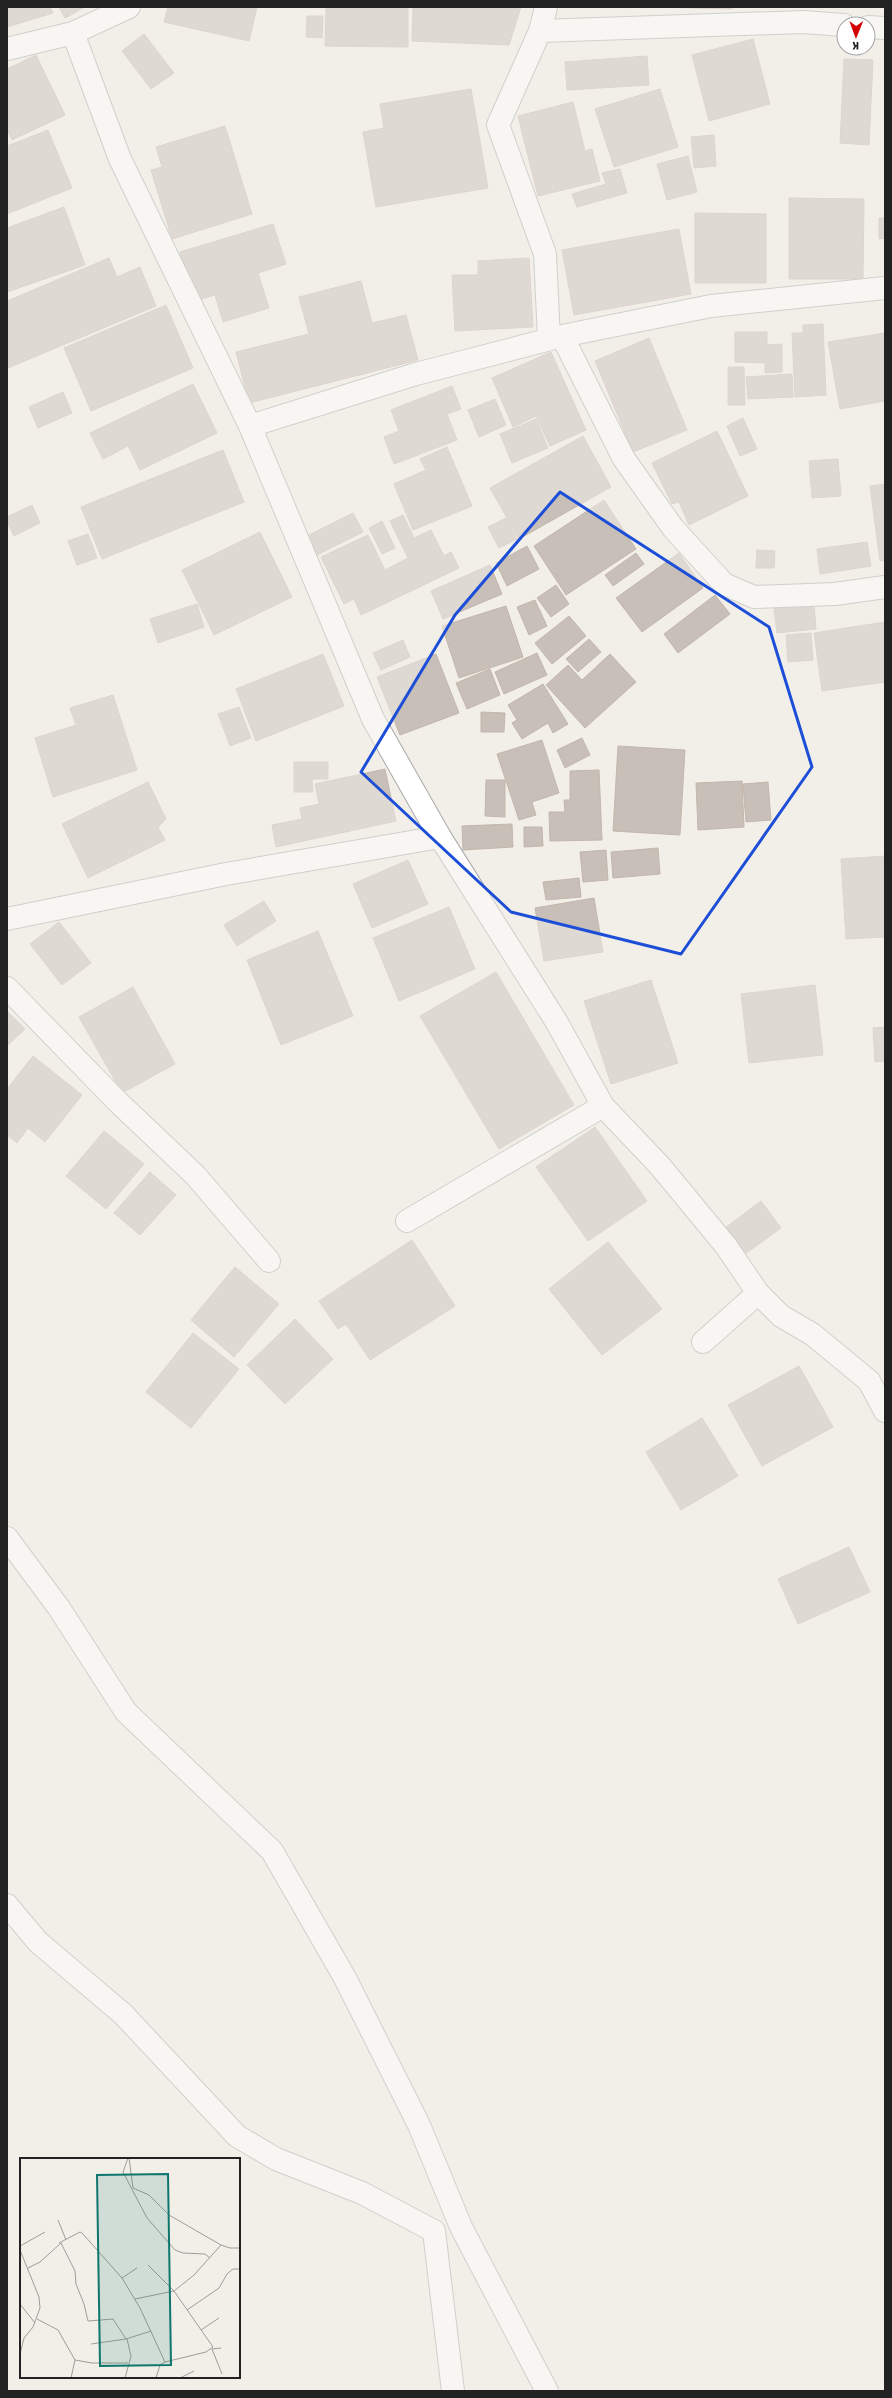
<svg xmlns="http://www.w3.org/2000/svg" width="892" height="2398" font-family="Signika,sans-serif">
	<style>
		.building { fill: #c7bfb8; stroke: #c4b6ab }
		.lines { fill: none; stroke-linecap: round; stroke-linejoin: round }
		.minor-casing { stroke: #a9a9a9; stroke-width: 24 }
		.minor { stroke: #fff; stroke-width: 22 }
		.marked { fill: none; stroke: #1d4ed8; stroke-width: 3; stroke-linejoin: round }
		.inset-road { fill: none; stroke: #9f9d99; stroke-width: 1 }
		.view { fill: #0f766e; fill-opacity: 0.15; stroke: #0f766e; stroke-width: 2 }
		.inset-edge { fill: none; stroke: #222; stroke-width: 2 }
	</style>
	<rect width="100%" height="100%" fill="#f2efe9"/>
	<path class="building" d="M7 7H50L53 13 7 27Z
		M59 7H85L65 18Z
		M168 7H257L249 41 164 22Z
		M326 7H408V47L325 46Z
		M413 7H521L509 45 412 41Z
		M651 7H732V9Z
		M307 16H323L322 38 306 37Z
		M144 34 174 73 151 89 122 51Z
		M753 39 770 104 709 121 692 55Z
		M36 55 65 115 12 140 7 129V69Z
		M647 56 649 85 567 90 565 62Z
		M844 59 873 60 869 145 840 143Z
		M471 89 488 188 376 207 363 132 384 128 380 104Z
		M660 89 678 147 614 167 595 109Z
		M573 102 585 151 592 149 600 181 538 196 518 116Z
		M225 126 252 214 172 239 151 170 162 167 156 147Z
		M48 130 72 188 7 214V146Z
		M714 135 716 166 694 168 691 137Z
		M688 156 697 192 667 200 657 164Z
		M620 169 627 193 577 207 572 194 606 184 602 173Z
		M789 198 864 199 863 279H789Z
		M64 207 85 265 7 292V228Z
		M695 213 766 214V283H695Z
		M879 218H885V238L879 239Z
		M273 224 286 264 258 273 269 308 223 322 215 295 195 301 180 252Z
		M679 229 691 294 574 315 562 250Z
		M109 258 117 277 140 267 156 306 8 368 7 301Z
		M529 258 533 327 455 331 452 275H478V261Z
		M361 281 372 323 406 315 418 360 249 403 236 352 309 334 299 297Z
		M166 305 193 368 91 411 64 348Z
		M823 324 826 395 795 397 792 333H803V325Z
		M735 332H767V345L782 344V372L765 373V363L735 362Z
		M885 333V401L840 409 828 342Z
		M649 338 687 430 633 452 595 361Z
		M551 352 586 430 550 446 536 416 513 427 492 378Z
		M728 367H744L745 405H728Z
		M792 374 793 397 748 399 746 377Z
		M193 384 217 433 140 470 128 446 103 459 90 433Z
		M452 386 461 409 447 414 457 440 394 464 384 437 399 431 391 410Z
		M63 392 72 413 38 428 29 407Z
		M495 399 506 425 479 437 468 410Z
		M743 418 757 449 740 456 727 426Z
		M536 419 548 448 512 463 500 434Z
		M717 431 748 496 689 525 679 502 672 504 652 463Z
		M583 436 611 487 519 539 490 488Z
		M447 447 472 506 413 530 394 484 426 470 420 459Z
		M223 450 244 502 102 559 81 507Z
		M838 459 841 496 812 498 809 461Z
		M885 484V560L880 561 870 486Z
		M604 500 636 549 566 595 534 546Z
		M32 505 40 523 14 536 7 522V517Z
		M353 513 363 532 317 555 307 536Z
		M403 515 414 538 431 530 444 556 451 552 459 568 361 615 354 599 344 604 321 557 368 535 385 570 408 558 390 521Z
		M506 518 517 539 499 548 488 527Z
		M382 521 395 548 382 554 369 528Z
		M260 532 292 597 214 635 182 570Z
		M88 534 97 558 77 565 68 541Z
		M867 542 871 566 820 574 817 549Z
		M527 546 539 569 507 586 496 563Z
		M757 550 775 551 774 568H756Z
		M636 553 644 564 613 586 605 575Z
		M679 553 703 588 642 632 616 598Z
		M490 565 502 594 443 619 431 591Z
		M556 585 569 604 551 617 537 598Z
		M715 595 730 614 678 653 664 634Z
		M535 600 547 626 529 635 517 607Z
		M814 603 816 629 777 633 774 608Z
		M197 604 204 627 158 643 150 619Z
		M506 606 523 657 459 678 442 626Z
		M569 616 586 636 552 664 535 643Z
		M885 622V682L822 691 814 633Z
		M811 633 813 660 788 662 786 635Z
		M589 639 601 652 578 672 566 659Z
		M403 640 410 657 381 670 373 653Z
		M537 653 547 675 504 694 495 672Z
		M323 654 344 706 256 741 236 689Z
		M436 654 459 713 400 735 377 677Z
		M610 654 636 682 585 728 546 685 568 665 582 680Z
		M490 669 500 695 467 709 456 683Z
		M543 684 568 724 553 733 548 723 522 739 512 723 517 720 508 705Z
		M113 695 137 770 53 797 35 738 76 725 70 708Z
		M239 707 251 738 230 746 218 714Z
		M481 712 505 713 504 732H481Z
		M582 738 590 755 565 768 557 750Z
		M542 740 559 793 532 802 536 815 519 820 497 754Z
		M618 746 685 750 680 835 613 831Z
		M294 762H328V779H312L313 792H294Z
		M385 769 396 821 276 847 272 825 302 819 300 808 319 804 315 784Z
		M599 770 602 840 550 841 549 812H565L564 800H570V771Z
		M486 780H505V817L485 816Z
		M742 781 744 827 698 830 696 783Z
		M148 782 166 819 158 827 165 840 88 878 62 824Z
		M768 782 771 820 746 822 743 784Z
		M512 824 513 847 463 850 462 826Z
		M524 827H542L543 846 524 847Z
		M658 848 660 874 613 878 611 852Z
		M606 850 608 880 583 882 580 852Z
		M885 856V937L846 939 841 859Z
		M408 860 428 904 372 928 353 884Z
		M579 878 581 897 546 900 543 882Z
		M594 898 603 952 544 961 535 908Z
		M264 901 276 921 237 946 224 925Z
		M449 907 475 969 399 1001 373 938Z
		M59 922 91 963 62 985 30 944Z
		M318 931 353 1016 281 1045 247 960Z
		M496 972 574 1105 499 1149 420 1016Z
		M651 980 678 1063 611 1084 584 1001Z
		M815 985 823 1055 749 1063 741 994Z
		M133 987 175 1064 122 1093 79 1017Z
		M7 1011 25 1029 7 1046Z
		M885 1027V1061L875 1062 873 1028Z
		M33 1056 82 1095 45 1142 28 1128 17 1143 7 1135V1089Z
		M595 1127 647 1201 588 1241 536 1167Z
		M104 1131 144 1164 106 1209 66 1176Z
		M150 1172 176 1195 140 1235 114 1213Z
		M761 1201 781 1228 745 1254 725 1228Z
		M412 1240 455 1306 370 1360 346 1324 338 1329 319 1301Z
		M608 1242 662 1309 602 1355 549 1289Z
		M235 1267 279 1304 234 1357 191 1320Z
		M295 1319 333 1359 285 1404 247 1365Z
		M193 1333 239 1369 191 1428 146 1392Z
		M799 1366 833 1427 762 1466 728 1405Z
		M702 1418 738 1476 681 1510 646 1452Z
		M849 1547 870 1592 798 1624 778 1579Z"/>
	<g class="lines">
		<g class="minor-casing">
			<path id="minor" d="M129 7 73 33 120 159 250 426 373 719 440 837 556 1021 603 1106 660 1166 726 1246 758 1293 781 1316 812 1334 869 1381 885 1411
				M546 7 540 31 498 125 545 254 549 339
				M868 27 885 28
				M540 31 803 22 844 25
				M7 49 73 33
				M562 336 624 459 673 528 724 584 754 597 835 594 885 587
				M250 426 416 374 562 336 711 306 885 288
				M7 919 226 874 440 837
				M7 988 118 1102 195 1175 269 1261
				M407 1221 603 1106
				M703 1342 758 1293
				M7 1538 59 1608 126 1712 272 1851 345 1978 419 2125 461 2227 547 2391
				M7 1905 38 1942 123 2014 237 2136 276 2159 362 2193 434 2231 453 2391"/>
		</g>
		<use href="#minor" class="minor"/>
	</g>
	<path d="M0 0H892V2398H0ZM560 492 769 627 812 767 681 954 511 912 361 772 455 615Z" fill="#f2efe9" fill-opacity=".55" fill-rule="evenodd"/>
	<path class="marked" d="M560 492 769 627 812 767 681 954 511 912 361 772 455 615Z"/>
	<g transform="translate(20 2158)">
		<rect width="220" height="220" fill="#f2efe9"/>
		<path class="inset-road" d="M108 0 103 14 127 60 155 92 163 95 185 96 190 100M109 0 113 30 129 37 149 57 201 87 174 117 154 133 115 141M38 62 46 82M39 85 60 74 62 75 102 120 120 150 145 204 140 207 136 220M201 87 210 90H220M0 88 25 74M0 92 19 139 20 150 13 169 4 180 0 196M128 107 154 133 193 189 186 194 145 204M8 110 20 104 41 85 55 113 56 126 64 146 68 163 93 161 106 181M102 120 117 110M0 146 15 165M167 152 199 130 207 116 213 111H220M17 161 38 172 55 202 72 205H108M181 172 199 160M71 186 106 181 131 173M201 190 192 191 202 216M51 220 55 202M105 220 111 198 107 181M160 220 174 213"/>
		<path class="view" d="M148 16 151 207 80 208 77 17Z"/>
		<rect width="220" height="220" class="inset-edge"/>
	</g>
	<rect width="892" height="2398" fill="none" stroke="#222222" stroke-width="16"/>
	<g transform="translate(856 36) rotate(181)"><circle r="19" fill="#ffffff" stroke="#a7a7a7"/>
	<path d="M0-3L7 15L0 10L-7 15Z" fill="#d40000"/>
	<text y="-6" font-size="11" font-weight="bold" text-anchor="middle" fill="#222222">K</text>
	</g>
</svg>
